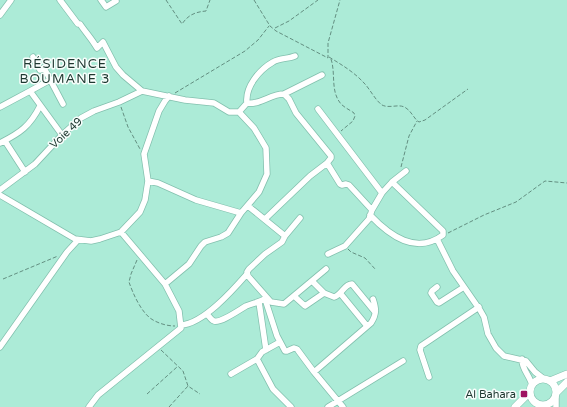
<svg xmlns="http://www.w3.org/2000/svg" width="567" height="407" font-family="'Varela Round',sans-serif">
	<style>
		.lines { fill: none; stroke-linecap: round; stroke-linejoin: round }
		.minor-casing { stroke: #83c0ae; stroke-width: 7 }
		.major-casing { stroke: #83c0ae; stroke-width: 8 }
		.path { stroke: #638f81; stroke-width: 1; stroke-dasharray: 4 2; stroke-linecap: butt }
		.minor { stroke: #fff; stroke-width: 5.5 }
		.major { stroke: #fff; stroke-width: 7 }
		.poi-dot { fill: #9e1361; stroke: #f8fefc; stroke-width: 1.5 }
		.labels { text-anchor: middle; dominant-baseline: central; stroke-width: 3; stroke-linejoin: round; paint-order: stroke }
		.street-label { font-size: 11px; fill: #1e3830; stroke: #f8fefc }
		.poi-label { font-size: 11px; fill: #1e3830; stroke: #f8fefc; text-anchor: end }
		.quarter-label { font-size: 13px; letter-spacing: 1px; fill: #1e3830; stroke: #f8fefc }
	</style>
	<rect width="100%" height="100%" fill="#acebd7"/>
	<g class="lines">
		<g class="minor-casing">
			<path id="minor" d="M60 0 78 24H80C86 33 92 39 97 48L103 42 116 67 123 75 142 91 185 100 214 103 229 112H239L247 103C245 87 259 70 273 62 279 58 288 59 295 56
				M101 0 106 7 116 1
				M0 15 11 0
				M33 57 40 70 44 68 63 104
				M30 91 50 80
				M284 94 322 75
				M247 103C261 105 270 94 284 94L289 99 296 113 331 156V158L327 163 340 184 342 185 346 184 349 185 372 210
				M0 107 30 91 62 135
				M318 109 382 193
				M5 141 25 172
				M0 143C20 133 30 126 40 106
				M148 181 158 183 196 200 241 213
				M0 190 35 164 62 135 81 118 94 111 119 102 142 91
				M0 195 75 239 91 241 100 239 121 232 140 212 145 200 148 181 144 154 159 111 165 101 169 96
				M248 206 285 236
				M370 215C390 236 416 255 443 235V231L392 182
				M300 218 285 236 282 242 265 254 249 269 247 272 248 276 271 302 284 304 326 269
				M265 219 310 176 327 163
				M121 232 165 284
				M437 239 453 271 480 310 484 317 488 334 496 348 504 356 526 361 535 372 544 379
				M328 254 345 246 369 219 372 210 382 193 392 182 406 171
				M312 281 324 293 334 297C342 295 344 284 352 284L375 312
				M437 287 432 291 431 293 437 302 439 303 464 287
				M340 293 367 326
				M294 296 305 306 324 293
				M265 299 277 336 285 351H287L294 348 297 349 314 372 343 407
				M259 302 266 350
				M207 314C209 316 211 320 214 321 221 323 239 310 246 306 253 303 260 302 267 298
				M181 325C203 324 233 290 247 274
				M0 347 67 252 78 240
				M257 359 273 389 291 407
				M522 359C521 368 530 376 532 385
				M314 372 371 323C377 314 376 308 373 299
				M231 374 257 359 262 352 280 342
				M429 377 420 350 421 346 479 307
				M556 397V407
				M543 406 545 407
				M89 407 98 395 181 328 179 311 165 284 189 264 201 246 205 242 221 237 228 233 241 213 259 192 267 174 266 148 254 128 239 112
				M328 407 403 361"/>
		</g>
		<g class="major-casing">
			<path id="major" d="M530 392a13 13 0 1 1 26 0a13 13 0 1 1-26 0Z
				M550 381 567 374
				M557 392 567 382
				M515 407 530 392"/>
		</g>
		<path class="path" d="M166 0 182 24C188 15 195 12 206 11L210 0
			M254 0 270 26 276 31 328 58V43L340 0
			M275 28 289 21 318 0
			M329 57C342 65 354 72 364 83 370 89 375 100 382 105 390 109 399 103 406 108 412 112 414 119 419 122L425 120 468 89
			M331 59C336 74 330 91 341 104 345 108 350 110 354 113L355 116 353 121 341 131
			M175 93 245 51 258 40 269 26
			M121 107 128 127 140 149
			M401 167 409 136 417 121
			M448 233 484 215 516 202 545 181 567 183
			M348 249 351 252 365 258 376 270
			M137 260 131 274 129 282C133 294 142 314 153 320 160 324 168 326 175 326
			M3 279 58 256
			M161 350 183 371 188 386 200 394
			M147 394 177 367
			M169 407 188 386"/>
		<use href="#minor" class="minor"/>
		<use href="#major" class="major"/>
	</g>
	<rect class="poi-dot" x="520" y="390" width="8" height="8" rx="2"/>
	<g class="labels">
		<g class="street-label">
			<text transform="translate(66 133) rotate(-43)">Voie 49</text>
		</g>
		<g class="poi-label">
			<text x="516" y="394">Al Bahara</text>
		</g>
		<g class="quarter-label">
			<text x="65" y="64">RÉSIDENCE<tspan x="65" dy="15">BOUMANE 3</tspan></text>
		</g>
	</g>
</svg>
